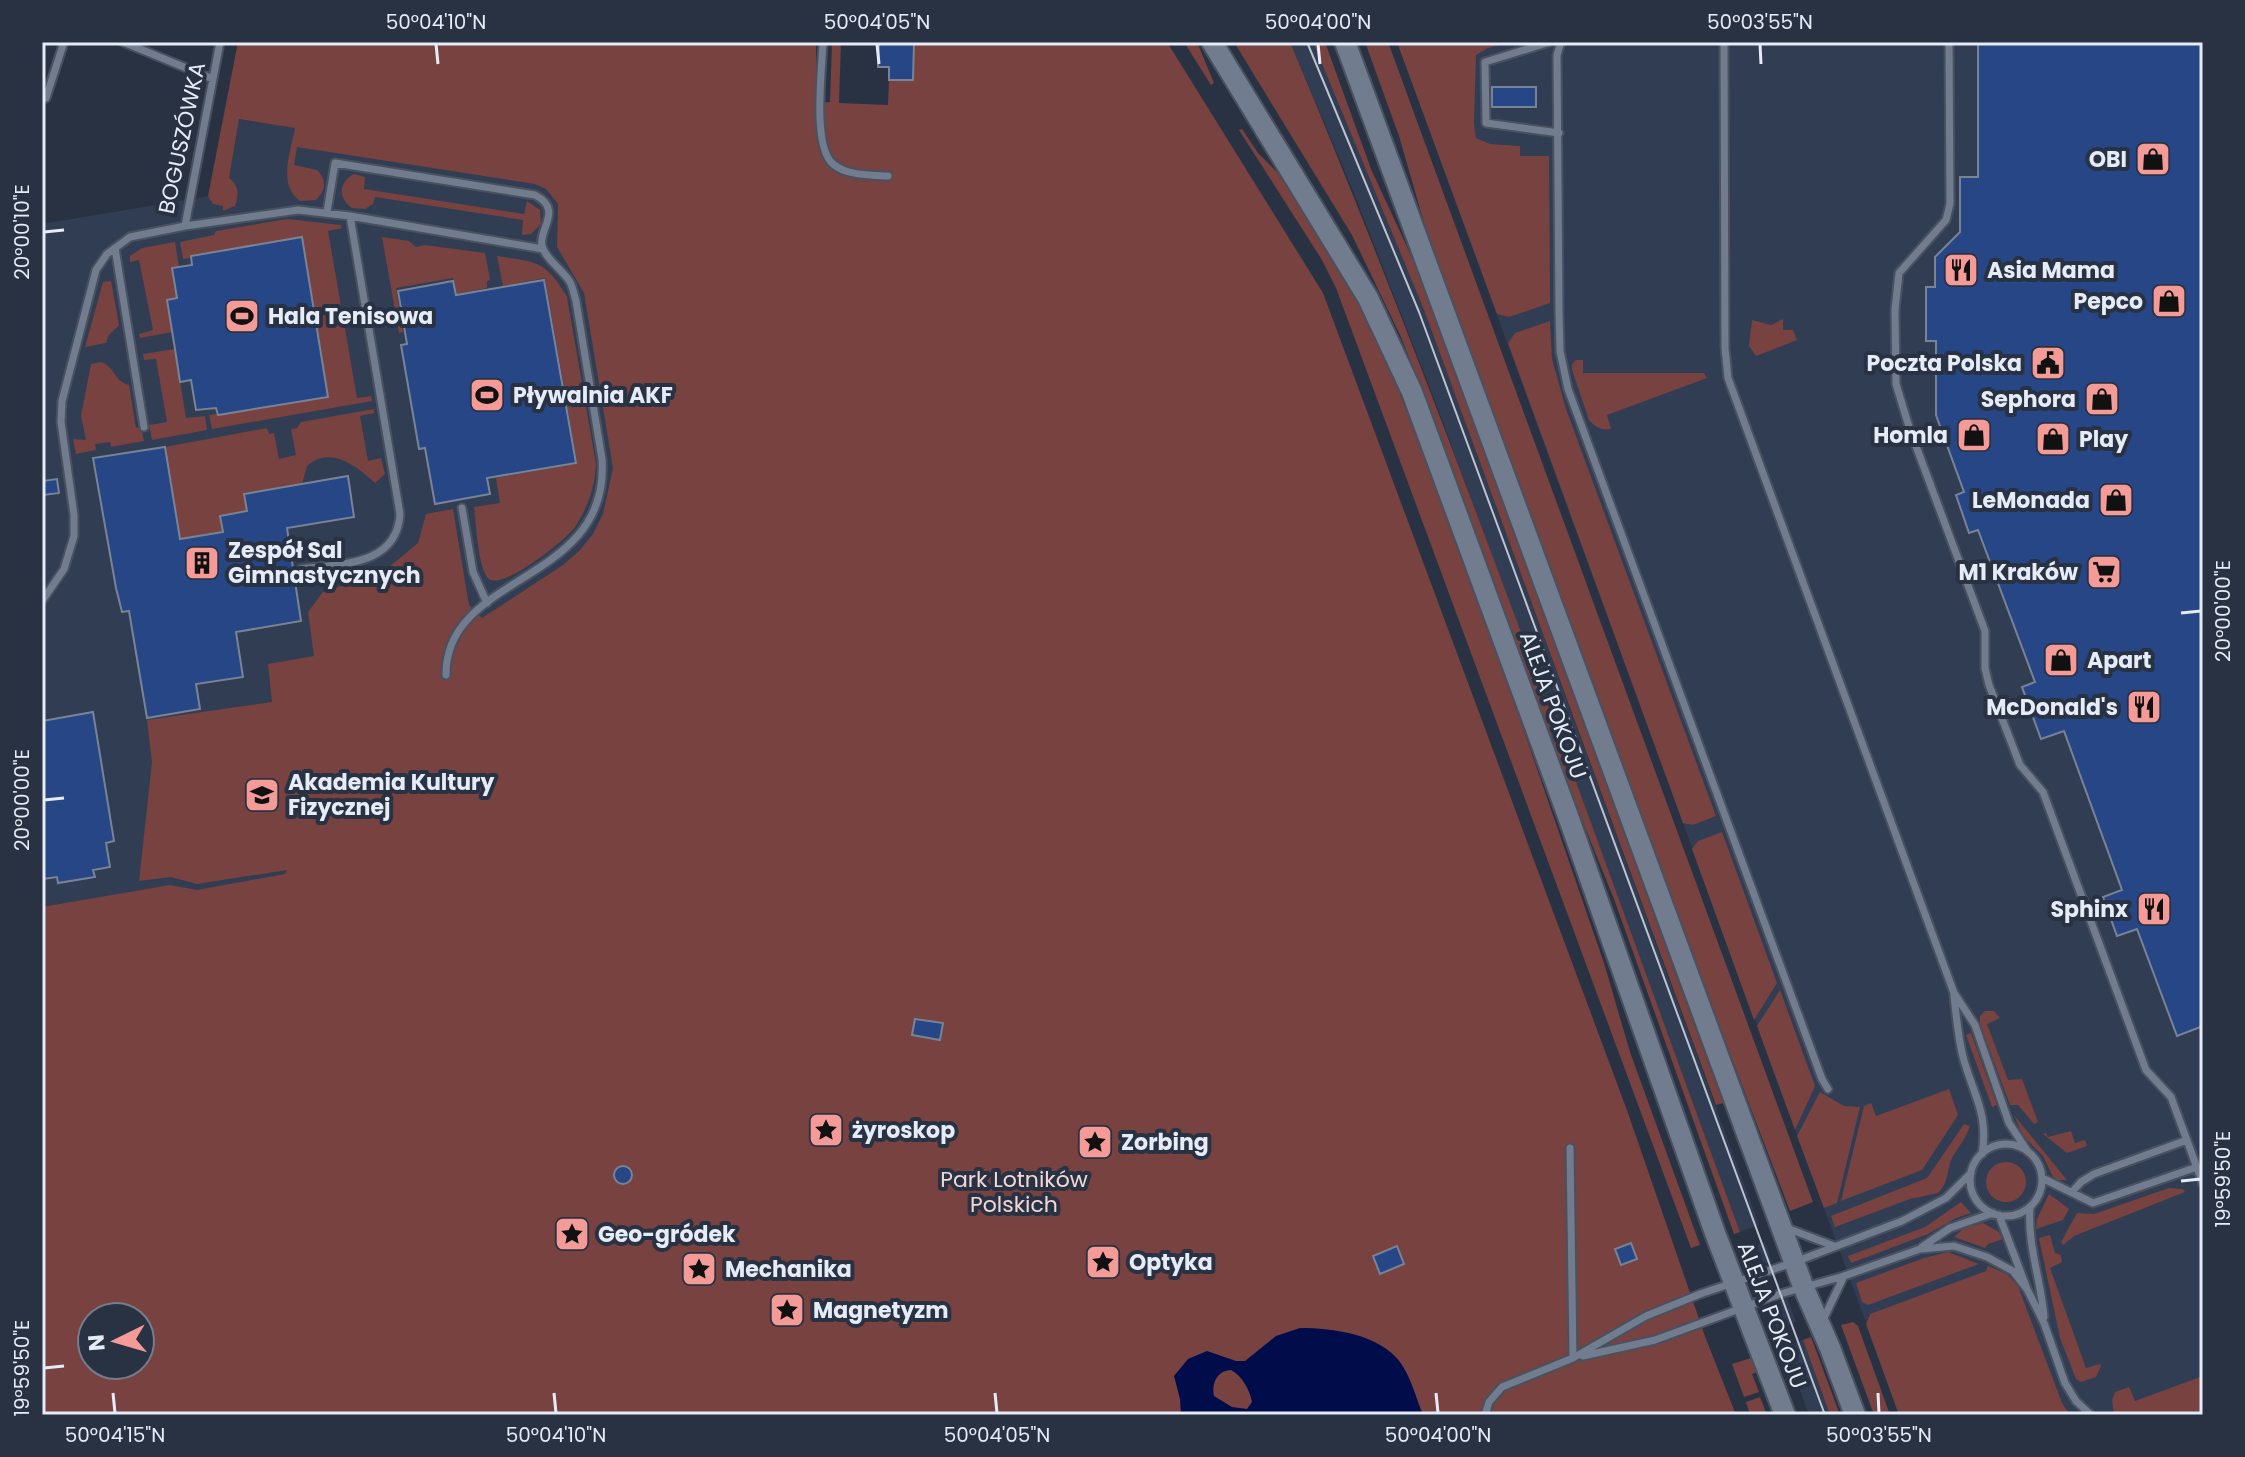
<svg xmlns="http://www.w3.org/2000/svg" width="2245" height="1457" font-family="Poppins,sans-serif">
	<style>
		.built { fill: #313d53 }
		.green { fill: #774240; fill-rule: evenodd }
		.water { fill: #000d4a; fill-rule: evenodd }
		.building { fill: #264686; stroke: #788396; stroke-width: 2 }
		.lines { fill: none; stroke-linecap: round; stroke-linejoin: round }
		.lane-casing { stroke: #49515f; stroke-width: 11 }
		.secondary-casing { stroke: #49515f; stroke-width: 24 }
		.lane { stroke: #717c8f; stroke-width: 7 }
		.secondary { stroke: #717c8f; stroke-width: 20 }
		.tram { stroke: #bdc3d0; stroke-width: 2 }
		.ticks { fill: none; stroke: #e6ecf7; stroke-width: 3 }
		.labels { text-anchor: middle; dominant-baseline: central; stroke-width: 8; stroke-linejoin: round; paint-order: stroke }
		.street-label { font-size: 22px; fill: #e6ecf7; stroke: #293243 }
		.poi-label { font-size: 22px; font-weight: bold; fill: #e6ecf7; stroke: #293243; text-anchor: start }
		.park-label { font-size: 22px; fill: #f1d7d5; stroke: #293243 }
		.neatline { fill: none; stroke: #e6ecf7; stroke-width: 3 }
		.ticks-label { font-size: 20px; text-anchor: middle; fill: #e6ecf7 }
	</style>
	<rect width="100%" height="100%" fill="#293243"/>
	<path class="built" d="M1290 42H1313L1424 310 1759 1225 1740 1232 1437 406 1354 193Z
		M1397 42H2203V1415H2069L2055 1395 1996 1275 1865 1320Z
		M229 118 571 168 633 562 140 1317H92L42 1339V224L216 195Z
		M1765 1242 1772 1262 1754 1266 1747 1249Z
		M1787 1298 1796 1322 1777 1329 1769 1307Z
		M1803 1340 1830 1415H1809L1784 1347Z"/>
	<path class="green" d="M238 42H816V103L830 102 832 42H841L839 103 888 105 889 80H913L914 42H1167L1323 293 1628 1113 1706 1339 1736 1415H42V907L170 885 197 890 285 874 287 870 197 884 171 877 139 881 152 762 147 720 272 702 268 664 314 656 308 612 323 592 383 572 418 543 426 514 453 509 469 605 482 618 563 565 580 550 593 534 603 514 613 468 584 293 557 247 558 204 546 189 535 184 297 147 294 165 317 170C327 180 326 191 316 200L300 201C277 185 291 151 295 128L239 119 229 178C239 185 239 195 235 206L223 211V206L213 204 208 196ZM92 1317H140V1365H92Z
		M1184 42H1197L1214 83 1211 85Z
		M1234 42H1290C1454 433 1594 834 1740 1232L1734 1234 1614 899 1573 798 1432 414 1400 335 1352 235Z
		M1313 42H1325L1371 169 1415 264 1723 1103 1716 1105 1424 310Z
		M1365 42H1388L1813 1202 1790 1211 1658 865 1429 240 1399 136Z
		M1397 42H1511L1488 48 1476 55 1474 123 1476 138 1490 144 1520 146V156H1549L1550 303 1509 317 1497 314Z
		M1242 129 1258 153 1285 180 1316 230 1353 293 1385 354 1486 621 1604 963 1630 1052 1700 1245 1691 1248 1336 288 1322 260 1239 130Z
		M354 174 365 177 364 189 524 214 527 201 540 210 541 224 531 234 522 235 523 220 375 197 373 204 365 209 352 208C338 198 338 183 354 174Z
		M287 219 341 225 342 228 328 231 357 398 371 396 372 401 212 429 209 415 328 397 302 239 183 259 180 242 214 235 216 231Z
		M382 237 409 241 416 247 425 245 485 253 490 280 487 281V288L457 294 453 278 396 288 403 332 399 333Z
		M175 242 179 267 172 269 177 298 167 300 172 332 140 338 139 334 153 330 139 260 130 262V256L142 248Z
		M497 256C536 262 546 260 567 297L596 464C595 487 588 507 575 527 566 540 503 590 489 579 478 570 476 522 474 507L500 503 496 478 577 463 545 278 503 286Z
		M111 281 119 325 109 335 106 343 85 347 103 282Z
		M1783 319V330H1793L1797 340 1756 356 1749 346 1752 320 1771 325Z
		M1550 321 1552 359 1566 409 1716 816 1693 825 1683 823 1508 343 1515 333Z
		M175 349 186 418 205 416 207 430 152 440 149 425 167 422 156 359 144 360 143 354Z
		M1576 360H1583V373H1704L1707 378 1607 415 1611 429C1601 430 1596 428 1589 420L1572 370V364Z
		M101 362C114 366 115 382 129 385L136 428 141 427 144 441 111 447 110 442 95 444 96 450 76 454 73 439 86 440 81 416 91 364Z
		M374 409V413L360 416 368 461 381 458 385 474 375 483C357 466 330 445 307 466L302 484 244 494 247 511 220 516 223 532 180 539 165 447 267 428 269 434 274 433 279 459 296 455 291 429 297 428 301 422Z
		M1722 832 1777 983 1754 1020 1692 849 1698 841Z
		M1780 990 1815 1086 1795 1130 1757 1026Z
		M1985 1011H1994L2000 1018 1987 1024 2008 1080 2022 1079 2038 1122 2034 1124 2018 1105H2010L1980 1024V1016Z
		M1971 1033 1997 1105 1992 1107 1966 1035Z
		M1949 1089 1958 1115 1922 1170 1841 1201 1864 1106 1871 1103 1876 1116Z
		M1820 1092 1844 1106 1860 1107 1837 1203 1824 1208 1797 1136Z
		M2014 1115 2067 1180H2058L2053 1177 2043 1156 2023 1136Z
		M1964 1124 1970 1126C1966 1138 1960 1145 1953 1156 1946 1169 1950 1182 1938 1193L1910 1199 1835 1227 1831 1216 1927 1178Z
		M2071 1131 2075 1143 2085 1140 2087 1146 2067 1153 2043 1134 2046 1133 2048 1137Z
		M1986 1182a20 20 0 1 1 40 0a20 20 0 1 1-40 0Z
		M2169 1188 2183 1189 2185 1192 2074 1236 2063 1245 2061 1242 2077 1213 2094 1214Z
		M2049 1194 2069 1209 2063 1220 2036 1229 2037 1219Z
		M1961 1202 1971 1213 1956 1218 1928 1234 1851 1263 1848 1256 1925 1227Z
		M1983 1223 1999 1232 2003 1239 1988 1244 1985 1248 1954 1237 1964 1228Z
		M2050 1235 2055 1253 2061 1255 2062 1262 2050 1268 2086 1368 2100 1364 2101 1366 2096 1377 2081 1382 2076 1379 2060 1338 2039 1238Z
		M1948 1252 1979 1264 1868 1305 1862 1302 1856 1283 1924 1258Z
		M1988 1266 2007 1274 2018 1286 2062 1403 2070 1415H1899L1866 1324 1870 1314 1986 1271Z
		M1853 1322 1858 1326 1890 1415H1874L1841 1325Z
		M1811 1337 1840 1415H1830L1803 1340Z
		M1751 1358 1757 1372 1752 1374 1759 1392 1744 1397 1732 1364Z
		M2203 1376V1415H2114L2112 1400 2115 1392 2129 1387 2135 1401Z
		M1760 1397 1767 1415H1750L1746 1402Z"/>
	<path class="water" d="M1300 1328C1333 1328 1379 1334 1400 1362 1411 1377 1416 1398 1423 1415H1181L1180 1399 1174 1376 1188 1359 1207 1351 1236 1361H1245L1276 1336ZM1231 1370C1242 1376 1250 1390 1252 1402L1247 1409 1232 1407 1214 1396C1211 1383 1218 1370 1231 1370Z"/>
	<path class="building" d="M879 42H914L913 80H889V67H878Z
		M1978 42H2203V1026L2177 1036 2137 929 2117 936 2103 897 2122 890 2064 731 2041 739 2022 687 2035 682 1978 530 1969 533 1956 495 1964 492 1936 415V341H1926V287H1935V257L1960 232V177H1978Z
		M1492 87H1536V107H1492Z
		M302 237 328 397 218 415 216 408 196 410 191 380 180 382 175 349 167 300 177 298 172 268 192 265 191 256Z
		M544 280 576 463 487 478 490 494 435 504 425 448 419 449 401 345 407 344 398 291 453 281 456 295Z
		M165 447 180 539 223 532 220 516 247 511 244 494 348 476 354 517 287 528 301 621 236 632 243 677 196 684 200 709 147 718 129 611 122 612 116 588 93 458Z
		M57 479 59 493 44 495 42 481Z
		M93 712 114 841 106 843 110 867 93 870 95 877 58 883 57 877 42 879V721Z
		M915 1019 943 1023 940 1040 912 1035Z
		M614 1175a9 9 0 1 1 18 0a9 9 0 1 1-18 0Z
		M1631 1243 1637 1259 1621 1265 1615 1249Z
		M1397 1246 1404 1264 1380 1274 1373 1256Z"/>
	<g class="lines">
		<g class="lane-casing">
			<path id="lane" d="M123 42 213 79
				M823 42C822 70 812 146 833 164 847 176 871 175 888 176
				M1550 42 1485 62 1486 123 1559 133
				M1561 42 1557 55 1559 311 1560 351 1568 389 1822 1079 1828 1089
				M1724 42 1725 348 1728 378 1954 993 1975 1025 2009 1123 2028 1152
				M1949 42 1950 204 1946 220 1899 273 1895 310 1896 384 1910 430 1985 631V668L1989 685 2020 765 2043 792 2146 1070 2171 1097 2203 1184
				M46 98 64 42
				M327 212 335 163 535 195C564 210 538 229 542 246 546 260 563 270 570 282 573 288 574 294 576 301L602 459C611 585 445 572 446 675
				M350 216 543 249
				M185 226 298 210 350 216 400 514C397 566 340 564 301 569
				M115 248 144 427
				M462 508 473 572 487 603
				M42 601 64 569 74 536V515L61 422 62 401 96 270 107 254 130 237 185 226 220 42
				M1954 995C1956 1016 1958 1037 1963 1057 1973 1094 1989 1114 1982 1154
				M1970 1180a36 36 0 1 1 72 0a36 36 0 1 1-72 0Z
				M1570 1148 1573 1358
				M2042 1178 2093 1203 2197 1167
				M2072 1192 2081 1182 2094 1174 2187 1140
				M2030 1207C2027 1244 2041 1280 2044 1317
				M1999 1215 2027 1289 2044 1323 2065 1383 2076 1401 2091 1415
				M1784 1227 1834 1246
				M1922 1247 1950 1228 1993 1213
				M1823 1320 1844 1276
				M1583 1356 1655 1340 1780 1294 1844 1276 1920 1249 1954 1246 1987 1257 2013 1271 2027 1289
				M1485 1415 1489 1402 1502 1387 1573 1358 1646 1316 1700 1294 1795 1262 1902 1221 1946 1198 1971 1173"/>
		</g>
		<g class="secondary-casing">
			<path id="secondary" d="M1212 42 1368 298 1412 392 1568 816 1715 1233 1785 1415
				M1345 42 1803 1286 1830 1348 1855 1415"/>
		</g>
		<use href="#lane" class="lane"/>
		<use href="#secondary" class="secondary"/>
		<path class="tram" d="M1307 42 1419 312 1825 1415"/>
	</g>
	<path class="ticks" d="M436 44 438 64M877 44 879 64M1318 44 1320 64M1760 44 1761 64M44 232 64 230M2181 613 2201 611M44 800 64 798M2181 1181 2201 1179M44 1368 64 1366M113 1393 115 1413M554 1393 556 1413M995 1393 997 1413M1436 1393 1438 1413M1878 1393 1879 1413"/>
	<defs>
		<g id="shop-square" transform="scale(1.8)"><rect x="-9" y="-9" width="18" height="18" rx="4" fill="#f59b97" stroke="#293243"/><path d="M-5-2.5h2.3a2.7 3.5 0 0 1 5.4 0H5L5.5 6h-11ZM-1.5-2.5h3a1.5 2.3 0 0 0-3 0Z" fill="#111"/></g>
		<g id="restaurant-square" transform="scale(1.8)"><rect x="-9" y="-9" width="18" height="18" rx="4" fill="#f59b97" stroke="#293243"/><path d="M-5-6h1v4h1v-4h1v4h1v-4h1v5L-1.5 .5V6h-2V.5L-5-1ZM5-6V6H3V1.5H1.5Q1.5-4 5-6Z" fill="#111"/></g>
		<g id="stadium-square" transform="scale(1.8)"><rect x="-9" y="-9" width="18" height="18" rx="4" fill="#f59b97" stroke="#293243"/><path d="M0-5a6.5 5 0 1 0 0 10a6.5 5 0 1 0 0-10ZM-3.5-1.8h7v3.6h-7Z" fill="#111"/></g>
		<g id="civic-square" transform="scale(1.8)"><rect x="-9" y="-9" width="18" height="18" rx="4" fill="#f59b97" stroke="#293243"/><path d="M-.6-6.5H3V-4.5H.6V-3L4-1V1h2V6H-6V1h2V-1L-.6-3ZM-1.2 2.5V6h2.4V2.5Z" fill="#111"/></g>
		<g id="building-square" transform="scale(1.8)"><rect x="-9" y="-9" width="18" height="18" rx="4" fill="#f59b97" stroke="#293243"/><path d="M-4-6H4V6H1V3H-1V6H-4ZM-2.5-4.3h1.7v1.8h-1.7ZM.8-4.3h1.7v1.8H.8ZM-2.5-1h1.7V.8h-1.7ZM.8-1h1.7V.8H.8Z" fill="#111"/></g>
		<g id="supermarket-square" transform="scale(1.8)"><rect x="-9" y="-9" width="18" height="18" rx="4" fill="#f59b97" stroke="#293243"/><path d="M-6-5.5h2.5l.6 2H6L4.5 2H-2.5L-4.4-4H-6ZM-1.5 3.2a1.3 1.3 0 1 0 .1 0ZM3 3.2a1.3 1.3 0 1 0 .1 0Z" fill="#111"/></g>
		<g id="university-square" transform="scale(1.8)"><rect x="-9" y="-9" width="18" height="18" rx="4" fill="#f59b97" stroke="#293243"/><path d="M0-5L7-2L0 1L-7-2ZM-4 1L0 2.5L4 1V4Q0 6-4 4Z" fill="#111"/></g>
		<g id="sight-square" transform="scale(1.8)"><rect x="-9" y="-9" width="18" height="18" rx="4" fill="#f59b97" stroke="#293243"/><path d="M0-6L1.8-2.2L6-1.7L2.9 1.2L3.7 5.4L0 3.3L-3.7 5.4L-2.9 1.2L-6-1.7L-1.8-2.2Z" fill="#111"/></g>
	</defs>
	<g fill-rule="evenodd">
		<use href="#shop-square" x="2153" y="159"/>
		<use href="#restaurant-square" x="1961" y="270"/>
		<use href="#shop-square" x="2169" y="301"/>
		<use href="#stadium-square" x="242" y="316"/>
		<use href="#civic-square" x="2048" y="363"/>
		<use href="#stadium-square" x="487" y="395"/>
		<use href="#shop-square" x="2102" y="399"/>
		<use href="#shop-square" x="1974" y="435"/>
		<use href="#shop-square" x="2053" y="439"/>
		<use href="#shop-square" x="2116" y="500"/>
		<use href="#building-square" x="202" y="563"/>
		<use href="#supermarket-square" x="2104" y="572"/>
		<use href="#shop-square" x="2061" y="660"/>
		<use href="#restaurant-square" x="2144" y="707"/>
		<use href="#university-square" x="262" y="795"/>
		<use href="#restaurant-square" x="2154" y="909"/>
		<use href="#sight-square" x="826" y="1130"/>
		<use href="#sight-square" x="1095" y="1142"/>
		<use href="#sight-square" x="572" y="1234"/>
		<use href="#sight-square" x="1103" y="1262"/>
		<use href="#sight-square" x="699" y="1269"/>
		<use href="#sight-square" x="787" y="1310"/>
	</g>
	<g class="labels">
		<g class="street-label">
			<text transform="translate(182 138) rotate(-78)">BOGUSZÓWKA</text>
			<text transform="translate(1553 705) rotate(70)">ALEJA POKOJU</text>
			<text transform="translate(1772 1315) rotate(69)">ALEJA POKOJU</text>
		</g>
		<g class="poi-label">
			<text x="2127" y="159" text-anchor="end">OBI</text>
			<text x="1987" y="270">Asia Mama</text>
			<text x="2143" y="301" text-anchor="end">Pepco</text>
			<text x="268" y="316">Hala Tenisowa</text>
			<text x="2022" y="363" text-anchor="end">Poczta Polska</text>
			<text x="513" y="395">Pływalnia AKF</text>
			<text x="2076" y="399" text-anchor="end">Sephora</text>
			<text x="1948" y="435" text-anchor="end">Homla</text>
			<text x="2079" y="439">Play</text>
			<text x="2090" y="500" text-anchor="end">LeMonada</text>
			<text x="228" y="550">Zespół Sal<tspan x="228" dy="25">Gimnastycznych</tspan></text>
			<text x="2078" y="572" text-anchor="end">M1 Kraków</text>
			<text x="2087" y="660">Apart</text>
			<text x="2118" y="707" text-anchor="end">McDonald's</text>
			<text x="288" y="782">Akademia Kultury<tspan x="288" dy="25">Fizycznej</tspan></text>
			<text x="2128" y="909" text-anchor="end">Sphinx</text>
			<text x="852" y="1130">żyroskop</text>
			<text x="1121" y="1142">Zorbing</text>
			<text x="598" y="1234">Geo-gródek</text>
			<text x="1129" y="1262">Optyka</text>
			<text x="725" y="1269">Mechanika</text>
			<text x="813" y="1310">Magnetyzm</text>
		</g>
		<g class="park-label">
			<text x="1014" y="1179">Park Lotników<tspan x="1014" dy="25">Polskich</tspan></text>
		</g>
	</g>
	<rect width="2245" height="1457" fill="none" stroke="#293243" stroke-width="88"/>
	<g transform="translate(116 1341) rotate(265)"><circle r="38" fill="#293243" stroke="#757c8b" stroke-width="2"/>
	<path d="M0-6L14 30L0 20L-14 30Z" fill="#f59b97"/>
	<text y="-12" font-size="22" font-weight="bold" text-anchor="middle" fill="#e6ecf7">N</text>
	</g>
	<rect x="44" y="44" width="2157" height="1369" class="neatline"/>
	<g class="ticks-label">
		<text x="436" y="29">50°04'10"N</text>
		<text x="877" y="29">50°04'05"N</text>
		<text x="1318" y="29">50°04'00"N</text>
		<text x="1760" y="29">50°03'55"N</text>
		<text transform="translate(22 232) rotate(-90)" y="7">20°00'10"E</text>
		<text transform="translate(2223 611) rotate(-90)" y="7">20°00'00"E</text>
		<text transform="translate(22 800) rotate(-90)" y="7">20°00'00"E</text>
		<text transform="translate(2223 1179) rotate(-90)" y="7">19°59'50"E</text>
		<text transform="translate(22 1368) rotate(-90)" y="7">19°59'50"E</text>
		<text x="115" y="1442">50°04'15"N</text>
		<text x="556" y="1442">50°04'10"N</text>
		<text x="997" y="1442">50°04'05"N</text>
		<text x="1438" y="1442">50°04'00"N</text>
		<text x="1879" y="1442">50°03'55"N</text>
	</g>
</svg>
